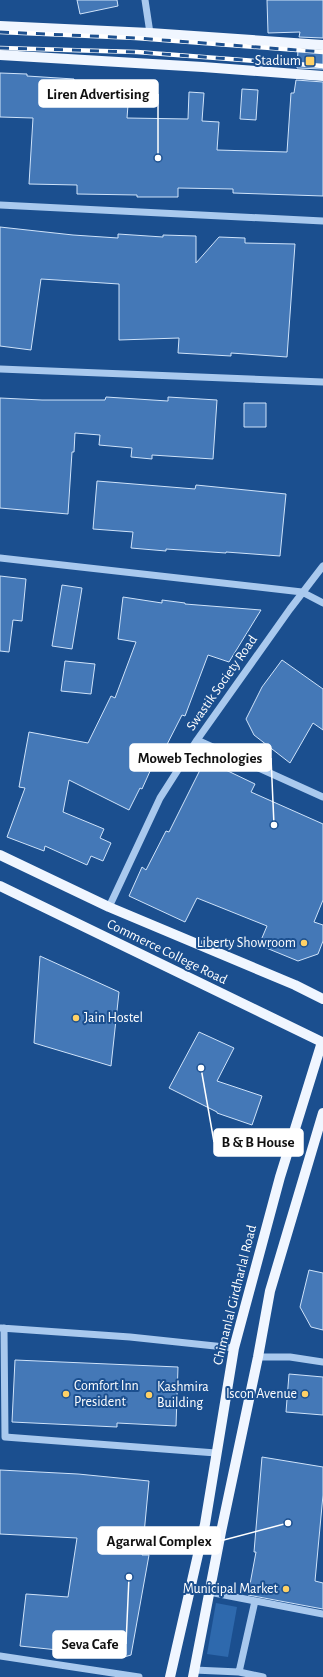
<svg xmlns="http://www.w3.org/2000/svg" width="323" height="1677" font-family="'Alegreya Sans',sans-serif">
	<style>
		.green { fill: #2e69ad }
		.building { fill: #4478b7; stroke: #cfe3fa }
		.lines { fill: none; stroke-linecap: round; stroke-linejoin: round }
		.minor { stroke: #a9c9ee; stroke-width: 7 }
		.major { stroke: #f0f6ff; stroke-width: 10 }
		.rail-casing { stroke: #fff; stroke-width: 4.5 }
		.rail { stroke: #1b4f8f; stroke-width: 3; stroke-dasharray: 9; stroke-linecap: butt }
		.poi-dot { fill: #ffd166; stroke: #1b4f8f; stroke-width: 1.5 }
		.labels { text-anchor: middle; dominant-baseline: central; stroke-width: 4; stroke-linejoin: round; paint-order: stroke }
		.poi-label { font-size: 14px; fill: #fff; stroke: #1b4f8f; text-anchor: end }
		.street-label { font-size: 14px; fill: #fff; stroke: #1b4f8f }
		.leader { fill: none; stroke: #fff; stroke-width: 1.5 }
		.callout-dot { fill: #fff; stroke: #1b4f8f; stroke-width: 1.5 }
		.callout { fill: #fff; stroke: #fff; stroke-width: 1.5 }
		.callout-label { font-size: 15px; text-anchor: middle; font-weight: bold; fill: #111 }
	</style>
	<rect width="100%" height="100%" fill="#1b4f8f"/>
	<path class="green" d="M216 1603 237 1607 228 1657 207 1654Z"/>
	<path class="building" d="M77 0H117L118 6 80 14Z
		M267 0H323V38L299 37 300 32 268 33Z
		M298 50 323 51V69L297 68Z
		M0 73 27 74V76L74 79V89L129 92 127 118 188 119 189 92 204 93 202 121 219 122 217 150 287 152 291 93H294L296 80 323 82V196L233 193V189L178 188V197H137V195L77 194V185L29 184 33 118 0 117Z
		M242 89 258 90 256 120 240 119Z
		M0 227 73 235 118 238V234L163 237V235L196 236V263L219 237 245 238V243L295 244 287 357 231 353V356L178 353 179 338 119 340V284L57 280 41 279 31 350 0 346Z
		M106 397 168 401V397L217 400 213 459 152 455V459L131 457 132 448 99 445 100 435 75 433 74 452H72L68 514 0 508V398L42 400H105Z
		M244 403H266V427H244Z
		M97 481 195 489 196 485 286 494 280 556 226 552V553L166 549V551L131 548 133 532 93 529Z
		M0 576 26 579 22 621 13 620 9 652 0 651Z
		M62 585 82 588 72 649 52 646Z
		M123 597 162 603V600L185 603V604L261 610 229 662 208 655 185 716 182 715 154 770 151 769 142 789 140 788 129 810 69 780 63 812 104 829 100 838 111 843 103 861 91 856 87 865 45 846 44 851 7 837 25 788 19 787 29 732 88 743 111 696 115 698 136 642 118 639Z
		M282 660 323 689V730L313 723 290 763 254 735 246 719 262 687Z
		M65 661 95 664 91 694 61 691Z
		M205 760 255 784 251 792 323 824V900L314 922 323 925V941L318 954 298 961 259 945 267 926 197 898 185 922 129 896 142 867 146 870 166 831 169 832Z
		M40 956 119 992 111 1066 34 1043Z
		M199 1032 234 1048 217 1081 262 1096 252 1125 217 1113V1112L169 1088Z
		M309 1270 323 1273V1330L311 1327 300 1307Z
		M15 1360 178 1367 176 1426 117 1423V1427L12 1422Z
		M289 1374 323 1377V1415L286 1412Z
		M262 1457 323 1467V1495L315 1581 323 1583V1609L248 1595 256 1552H254Z
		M0 1470 78 1474 149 1481 142 1555H149L131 1655 124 1657 20 1646 26 1594 68 1597 77 1538 0 1534Z"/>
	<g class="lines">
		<path class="minor" d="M145 0 150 33
			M0 205 323 221
			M0 369 323 382
			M0 558 302 592 323 603
			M197 740 323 797
			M109 907 160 798 197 740 290 609 323 566
			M1 1328 130 1337 234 1348
			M4 1328 5 1437 216 1453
			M258 1357H290L323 1362
			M209 1592 323 1614
			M0 1656 139 1677
			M194 1670 239 1672 263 1677
			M239 1672 255 1601"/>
		<path class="major" d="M0 26 150 33 323 45
			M0 55 203 67 323 76
			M0 855 109 907 295 985 323 999
			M0 886 322 1042 280 1177 234 1348 205 1524 170 1677
			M193 1677 221 1532 258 1357 270 1291 323 1113"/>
		<g class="rail-casing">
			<path id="rail" d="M0 32 136 38 323 52
				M0 48 137 52 323 66"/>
		</g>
		<use href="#rail" class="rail"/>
	</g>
	<g class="poi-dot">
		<rect x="305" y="56" width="10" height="10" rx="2"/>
		<circle cx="304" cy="943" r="4"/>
		<circle cx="76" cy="1018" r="4"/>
		<circle cx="66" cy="1394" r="4"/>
		<circle cx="305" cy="1394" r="4"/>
		<circle cx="149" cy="1395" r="4"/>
		<circle cx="286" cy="1589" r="4"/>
	</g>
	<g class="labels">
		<g class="poi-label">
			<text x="301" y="61">Stadium</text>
			<text x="296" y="943">Liberty Showroom</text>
			<text x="84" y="1018" text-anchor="start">Jain Hostel</text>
			<text x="74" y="1386" text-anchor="start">Comfort Inn<tspan x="74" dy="16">President</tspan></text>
			<text x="157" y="1387" text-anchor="start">Kashmira<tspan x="157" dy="16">Building</tspan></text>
			<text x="297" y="1394">Iscon Avenue</text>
			<text x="278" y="1589">Municipal Market</text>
		</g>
		<g class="street-label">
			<text transform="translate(222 683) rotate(-55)">Swastik Society Road</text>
			<text transform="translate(167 952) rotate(26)">Commerce College Road</text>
			<text transform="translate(235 1295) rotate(-76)">Chimanlal Girdharlal Road</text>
		</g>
	</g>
	<path class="leader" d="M158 158L158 94M274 825L271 758M201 1068L214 1142M288 1523L220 1541M129 1577L126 1644"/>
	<g class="callout-dot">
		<circle cx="158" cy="158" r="4"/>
		<circle cx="274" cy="825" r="4"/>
		<circle cx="201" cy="1068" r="4"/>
		<circle cx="288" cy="1523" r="4"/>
		<circle cx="129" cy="1577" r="4"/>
	</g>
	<g class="callout">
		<rect x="39" y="80" width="119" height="27" rx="4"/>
		<rect x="130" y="744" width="141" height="27" rx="4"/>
		<rect x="214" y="1129" width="89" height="27" rx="4"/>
		<rect x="98" y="1527" width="122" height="27" rx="4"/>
		<rect x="53" y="1631" width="73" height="27" rx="4"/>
	</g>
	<g class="callout-label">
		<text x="98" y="99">Liren Advertising</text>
		<text x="200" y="763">Moweb Technologies</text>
		<text x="258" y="1147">B &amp; B House</text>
		<text x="159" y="1546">Agarwal Complex</text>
		<text x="90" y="1649">Seva Cafe</text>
	</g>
</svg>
